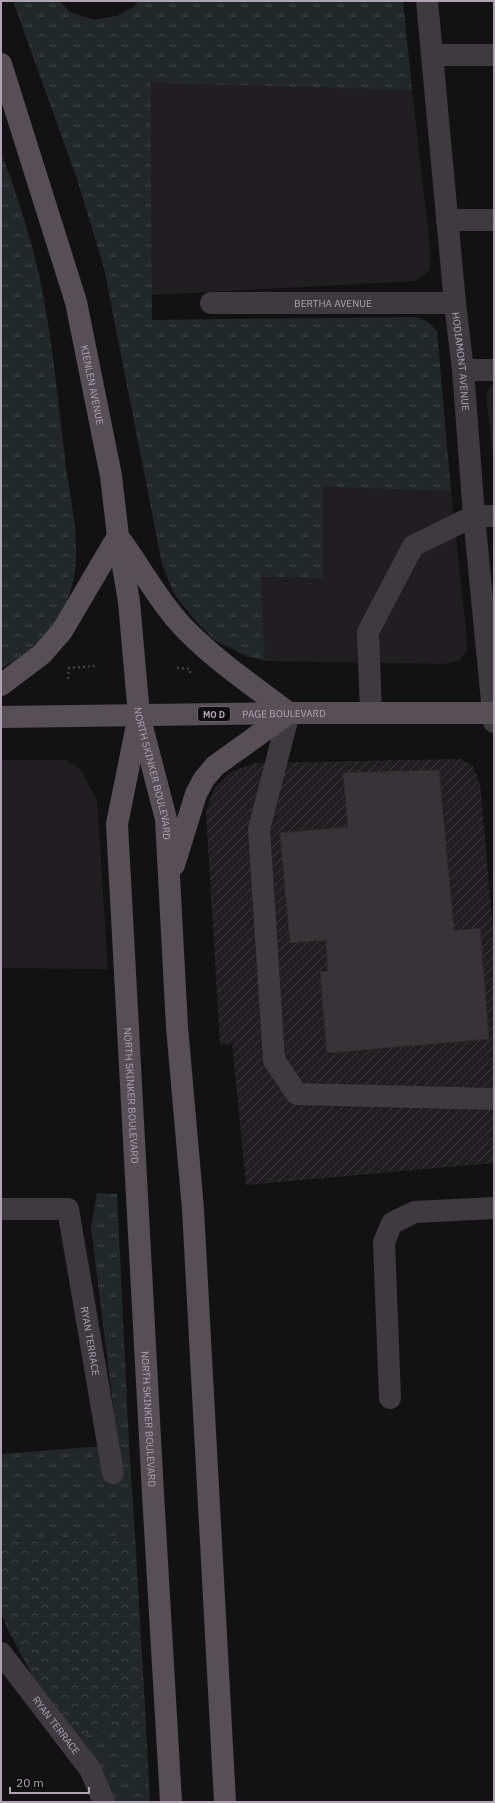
<svg xmlns="http://www.w3.org/2000/svg" width="495" height="1803" font-family="'IBM Plex Sans',sans-serif">
	<style>
		.built { fill: #201e20 }
		.industrial { fill: url(#industrial-furrows) }
		.grass { fill: url(#grass-tufts) }
		.forest { fill: url(#forest-crowns) }
		.building { fill: #373438; stroke: #2f2c2e }
		.lines { fill: none; stroke-linecap: round; stroke-linejoin: round }
		.path { stroke: #433d44; stroke-width: 2.5; stroke-dasharray: 2 3; stroke-linecap: butt }
		.minor { stroke: #3e3a3f; stroke-width: 22 }
		.major { stroke: #564f56; stroke-width: 22 }
		.labels { text-anchor: middle; dominant-baseline: central; stroke-width: 4; stroke-linejoin: round; paint-order: stroke }
		.shield { fill: #0e0d0e; stroke: #7f7782; stroke-width: 1 }
		.shield-label { font-size: 9px; font-weight: bold; fill: #b0a4b3 }
		.street-label { font-size: 10px; fill: #b0a4b3; stroke: #0e0d0e }
	</style>
	<defs>
		<pattern id="industrial-furrows" width="10" height="10" patternUnits="userSpaceOnUse"><rect width="10" height="10" fill="#201e20"/><path d="M-1 1l2-2M0 10L10 0M9 11l2-2" fill="none" stroke="#3e3c3e"/></pattern>
		<pattern id="grass-tufts" width="24" height="20" patternUnits="userSpaceOnUse"><rect width="24" height="20" fill="#22282a"/><path d="M3 7l-1-3M5 7V3M7 7l1-3M15 17l-1-3M17 17v-4M19 17l1-3" fill="none" stroke="#404446"/></pattern>
		<pattern id="forest-crowns" width="20" height="18" patternUnits="userSpaceOnUse"><rect width="20" height="18" fill="#22282a"/><path d="M2 6a3 3 0 1 1 6 0M12 15a3 3 0 1 1 6 0" fill="none" stroke="#404446"/></pattern>
	</defs>
	<rect width="100%" height="100%" fill="#131213"/>
	<path class="built" d="M151 82 412 90 431 255 429 271 415 281 152 295Z
		M494 385V467L486 394 490 387Z
		M323 487 451 491 466 629 467 650 460 660 444 664 265 661 260 577 323 578Z
		M1 760H66L80 769 97 800 108 969 1 968Z"/>
	<path class="industrial" d="M461 759 473 766 480 784 494 940V1163L246 1185 232 1043 220 1045 206 812 214 788 230 772 255 763Z"/>
	<path class="grass" d="M13 1H60L70 12 94 20 117 16 135 6 138 1H403L412 90 151 83 152 320 416 317 428 322 437 331 451 491 323 487V578L261 577 265 661 246 656 214 640 195 620 174 594 162 564 104 268 77 179Z
		M1 152C19 200 35 250 44 300 54 355 59 411 66 466 71 505 82 547 72 586 63 621 34 652 1 668Z
		M97 1193 117 1194 129 1444 135 1535 1 1542V1454L118 1445 91 1227Z
		M146 1725 150 1802H116L97 1766 75 1736Z"/>
	<path class="forest" d="M135 1535 146 1725 75 1736 33 1677 7 1628 1 1613V1542Z"/>
	<path class="building" d="M439 770 454 931 480 928 489 1039 327 1053 320 972 328 971 326 940 290 943 280 833 348 827 343 773Z"/>
	<g class="lines">
		<path class="path" d="M177 668 190 669V676
			M68 679 69 668 95 666"/>
		<g class="minor">
			<path id="s1" d="M427 1 455 303 463 370 474 516 494 722"/>
			<path d="M432 55H494"/>
			<path d="M447 220H494"/>
			<path id="s2" d="M211 303H455"/>
			<path d="M463 370H494"/>
			<path d="M289 713 259 829 274 1060 297 1094 494 1099"/>
			<path d="M371 713 368 632 413 546 474 516H494"/>
			<path id="s3" d="M1 1209H68L113 1473"/>
			<path d="M390 1398 384 1242 392 1223 415 1212 494 1208"/>
			<path id="s4" d="M1 1653 90 1769 104 1802"/>
		</g>
		<g class="major">
			<path id="s5" d="M1 64 76 302 111 476 118 536 129 602 139 715 166 819 177 1027 193 1209 225 1802"/>
			<path d="M122 542C142 570 164 609 189 633 219 663 255 687 289 713"/>
			<path d="M1 685 42 654 62 631 118 536"/>
			<path id="s6" d="M1 717 289 713H494"/>
			<path id="s7" d="M138 720 117 824 153 1494 171 1802"/>
			<path d="M174 865 196 794 204 779 215 766 289 713"/>
		</g>
	</g>
	<g class="labels">
		<rect class="shield" x="198" y="707" width="32" height="14" rx="3"/>
		<g class="shield-label">
			<text x="214" y="714">MO D</text>
		</g>
		<g class="street-label">
			<text stroke="none"><textPath href="#s2" startOffset="122">BERTHA AVENUE</textPath></text>
			<text stroke="none"><textPath href="#s1" startOffset="362">HODIAMONT AVENUE</textPath></text>
			<text stroke="none"><textPath href="#s5" startOffset="334">KIENLEN AVENUE</textPath></text>
			<text stroke="none"><textPath href="#s6" startOffset="283">PAGE BOULEVARD</textPath></text>
			<text stroke="none"><textPath href="#s5" startOffset="728">NORTH SKINKER BOULEVARD</textPath></text>
			<text stroke="none"><textPath href="#s7" startOffset="378">NORTH SKINKER BOULEVARD</textPath></text>
			<text stroke="none"><textPath href="#s3" startOffset="201">RYAN TERRACE</textPath></text>
			<text stroke="none"><textPath href="#s7" startOffset="702">NORTH SKINKER BOULEVARD</textPath></text>
			<text stroke="none"><textPath href="#s4" startOffset="91">RYAN TERRACE</textPath></text>
		</g>
	</g>
	<rect width="495" height="1803" fill="none" stroke="#b0a4b3" stroke-width="4"/>
	<path d="M10 1787v6h79v-6" fill="none" stroke="#b0a4b3" stroke-width="2"/>
	<text x="16" y="1787" font-size="12" fill="#b0a4b3" stroke="#0e0d0e" stroke-width="3" paint-order="stroke">20 m</text>
</svg>
